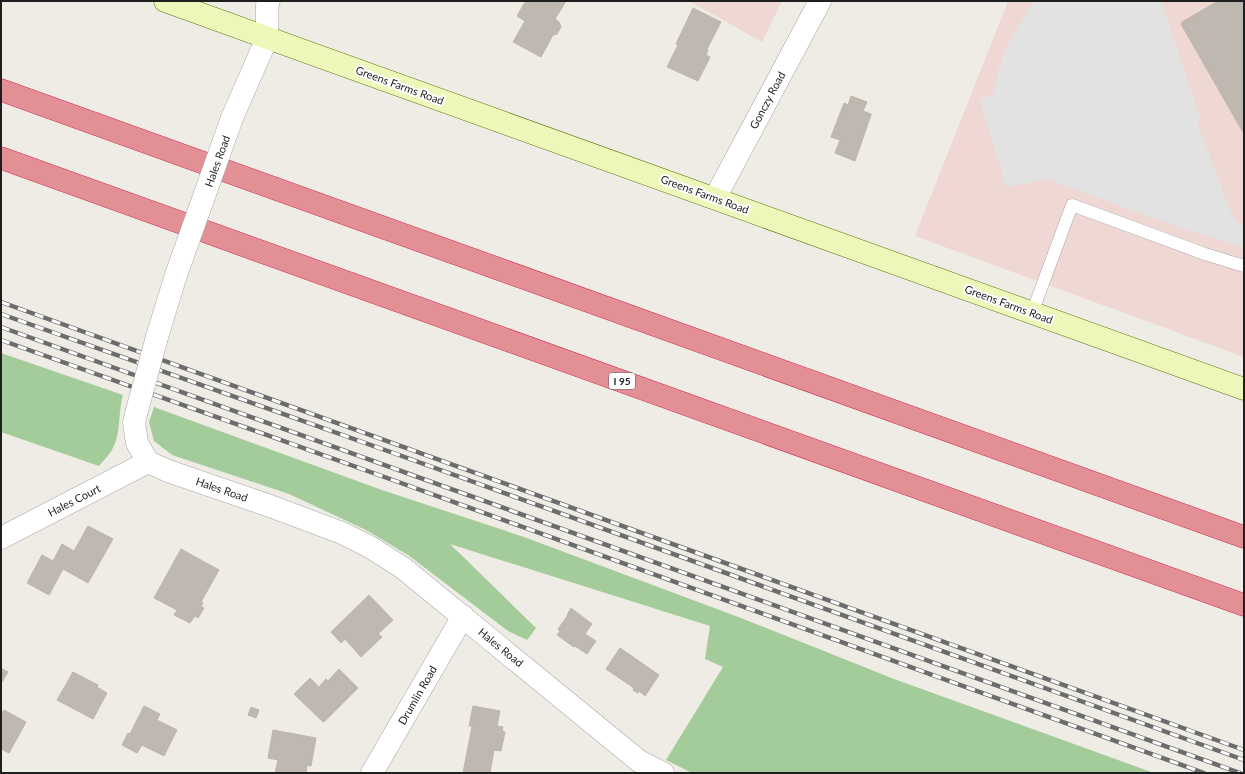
<svg xmlns="http://www.w3.org/2000/svg" width="1245" height="774" font-family="Lato,sans-serif">
	<style>
		.commercial { fill: #efd8d4 }
		.forest { fill: #a4cc9a }
		.parking { fill: #e2e2e2 }
		.building { fill: #bfb8b1; stroke: #c0b4a7 }
		.lines { fill: none; stroke-linecap: round; stroke-linejoin: round }
		.lane-casing { stroke: #a5a5a5; stroke-width: 13 }
		.street-casing { stroke: #a5a5a5; stroke-width: 23 }
		.secondary-casing { stroke: #5b7109; stroke-width: 23 }
		.highway-casing { stroke: #d32b53; stroke-width: 23 }
		.lane { stroke: #fff; stroke-width: 12 }
		.street { stroke: #fff; stroke-width: 22 }
		.secondary { stroke: #eef7ba; stroke-width: 22 }
		.highway { stroke: #e38f96; stroke-width: 22 }
		.rail-casing { stroke: #6c6c6c; stroke-width: 4.5 }
		.rail { stroke: #fff; stroke-width: 3; stroke-dasharray: 9; stroke-linecap: butt }
		.street-bridge-casing { stroke: #a5a5a5; stroke-width: 23; stroke-linecap: butt }
		.street-bridge { stroke: #fff; stroke-width: 22 }
		.labels { text-anchor: middle; dominant-baseline: central; stroke-width: 4; stroke-linejoin: round; paint-order: stroke }
		.shield { fill: #fff; stroke: #626262; stroke-width: 1 }
		.shield-label { font-size: 10px; font-weight: bold; fill: #1e1e1e }
		.street-label { font-size: 11px; fill: #1e1e1e; stroke: #fff }
	</style>
	<rect width="100%" height="100%" fill="#eeece4"/>
	<path class="commercial" d="M689 1H782L762 42Z
		M1008 1H1244V357L915 236Z"/>
	<path class="forest" d="M1 353 123 395C118 412 121 430 114 446 111 453 104 460 99 466L1 432Z
		M154 407 382 490 524 537 741 618 894 679 1154 773H692L666 760 723 667 705 659 710 626 450 544 536 628 527 640 508 631 408 555 366 530 289 494 172 455 154 441 149 422Z"/>
	<path class="parking" d="M1033 1H1161L1201 121 1197 122 1231 213 1235 220 1244 228V248L1184 229 1058 183 1051 179 1006 187 980 100 994 93 999 67 1003 56 1012 37Z"/>
	<path class="building" d="M523 1H566L555 19 559 22 561 27 557 34 553 35 541 57 513 42 525 21 517 16 525 2Z
		M1218 1H1244V134L1181 24 1182 22Z
		M693 8 721 22 707 49 708 50 706 55 710 57 698 81 667 67 678 45 676 44Z
		M851 96 867 102 863 111 871 114V115L855 161 835 153 840 140 831 137 844 103 848 105Z
		M88 526 113 539 88 583 63 569 49 595 27 583 42 555 53 561 62 544 74 551Z
		M181 549 219 570 201 602 203 603 201 607 204 608 198 618 195 616 190 623 174 615 177 610 154 598Z
		M369 595 393 620 378 634 382 637 361 657 345 639 341 643 331 632Z
		M571 608 592 624 585 634 596 641 587 654 575 646 574 647 557 635 560 631 558 629 568 615H567Z
		M620 648 659 675 645 696 639 691 638 693 633 690 634 688 606 669Z
		M1 668 8 672 2 682 1 681Z
		M339 669 358 688 324 722 322 721 294 694 310 678 319 687 326 679 328 681Z
		M73 672 98 685 97 687 107 693 93 719 57 700Z
		M144 706 160 714 157 720 177 730 164 756 142 745 137 753 122 745 128 733 130 734Z
		M473 706 500 711 497 726 503 727 502 731 505 732 501 751 494 750 490 773H463L472 726H469Z
		M251 707 259 710 256 718 248 715Z
		M4 710 26 722 9 753 1 749V715Z
		M273 730 316 738 311 766 307 765 306 773H275L278 760 268 758Z"/>
	<g class="lines">
		<g class="lane-casing">
			<path id="lane" d="M1032 313 1072 205 1205 254 1244 266"/>
		</g>
		<g class="street-casing">
			<path id="street" d="M232 118 267 38V5L269 1
				M715 198 820 1
				M157 337 176 275
				M136 414 134 423 137 443 148 462 168 471 270 506 342 533 370 547 403 568 639 761 663 773
				M1 538 148 462
				M372 773 463 616"/>
		</g>
		<g class="secondary-casing">
			<path id="secondary" d="M165 1 1244 389"/>
		</g>
		<g class="highway-casing">
			<path id="highway" d="M1 90 1244 537
				M1 158 1244 605"/>
		</g>
		<use href="#lane" class="lane"/>
		<use href="#street" class="street"/>
		<use href="#secondary" class="secondary"/>
		<use href="#highway" class="highway"/>
		<g class="rail-casing">
			<path id="rail" d="M1 302 1244 750
				M1 314 399 455 1244 760
				M1 327 1240 773
				M1 340 390 479 1204 773"/>
		</g>
		<use href="#rail" class="rail"/>
		<g class="street-bridge-casing">
			<path id="street-bridge" d="M176 275 232 118
				M136 414 157 337"/>
		</g>
		<use href="#street-bridge" class="street-bridge"/>
	</g>
	<g class="labels">
		<rect class="shield" x="609" y="373" width="26" height="16" rx="3"/>
		<g class="shield-label">
			<text x="622" y="381">I 95</text>
		</g>
		<g class="street-label">
			<text transform="translate(400 85) rotate(20)">Greens Farms Road</text>
			<text transform="translate(767 100) rotate(-62)">Gonczy Road</text>
			<text transform="translate(217 161) rotate(-70)">Hales Road</text>
			<text transform="translate(705 194) rotate(20)">Greens Farms Road</text>
			<text transform="translate(1009 304) rotate(20)">Greens Farms Road</text>
			<text transform="translate(222 489) rotate(19)">Hales Road</text>
			<text transform="translate(74 500) rotate(-27)">Hales Court</text>
			<text transform="translate(501 647) rotate(39)">Hales Road</text>
			<text transform="translate(417 695) rotate(-60)">Drumlin Road</text>
		</g>
	</g>
	<rect width="1245" height="774" fill="none" stroke="#1e1e1e" stroke-width="4"/>
</svg>
